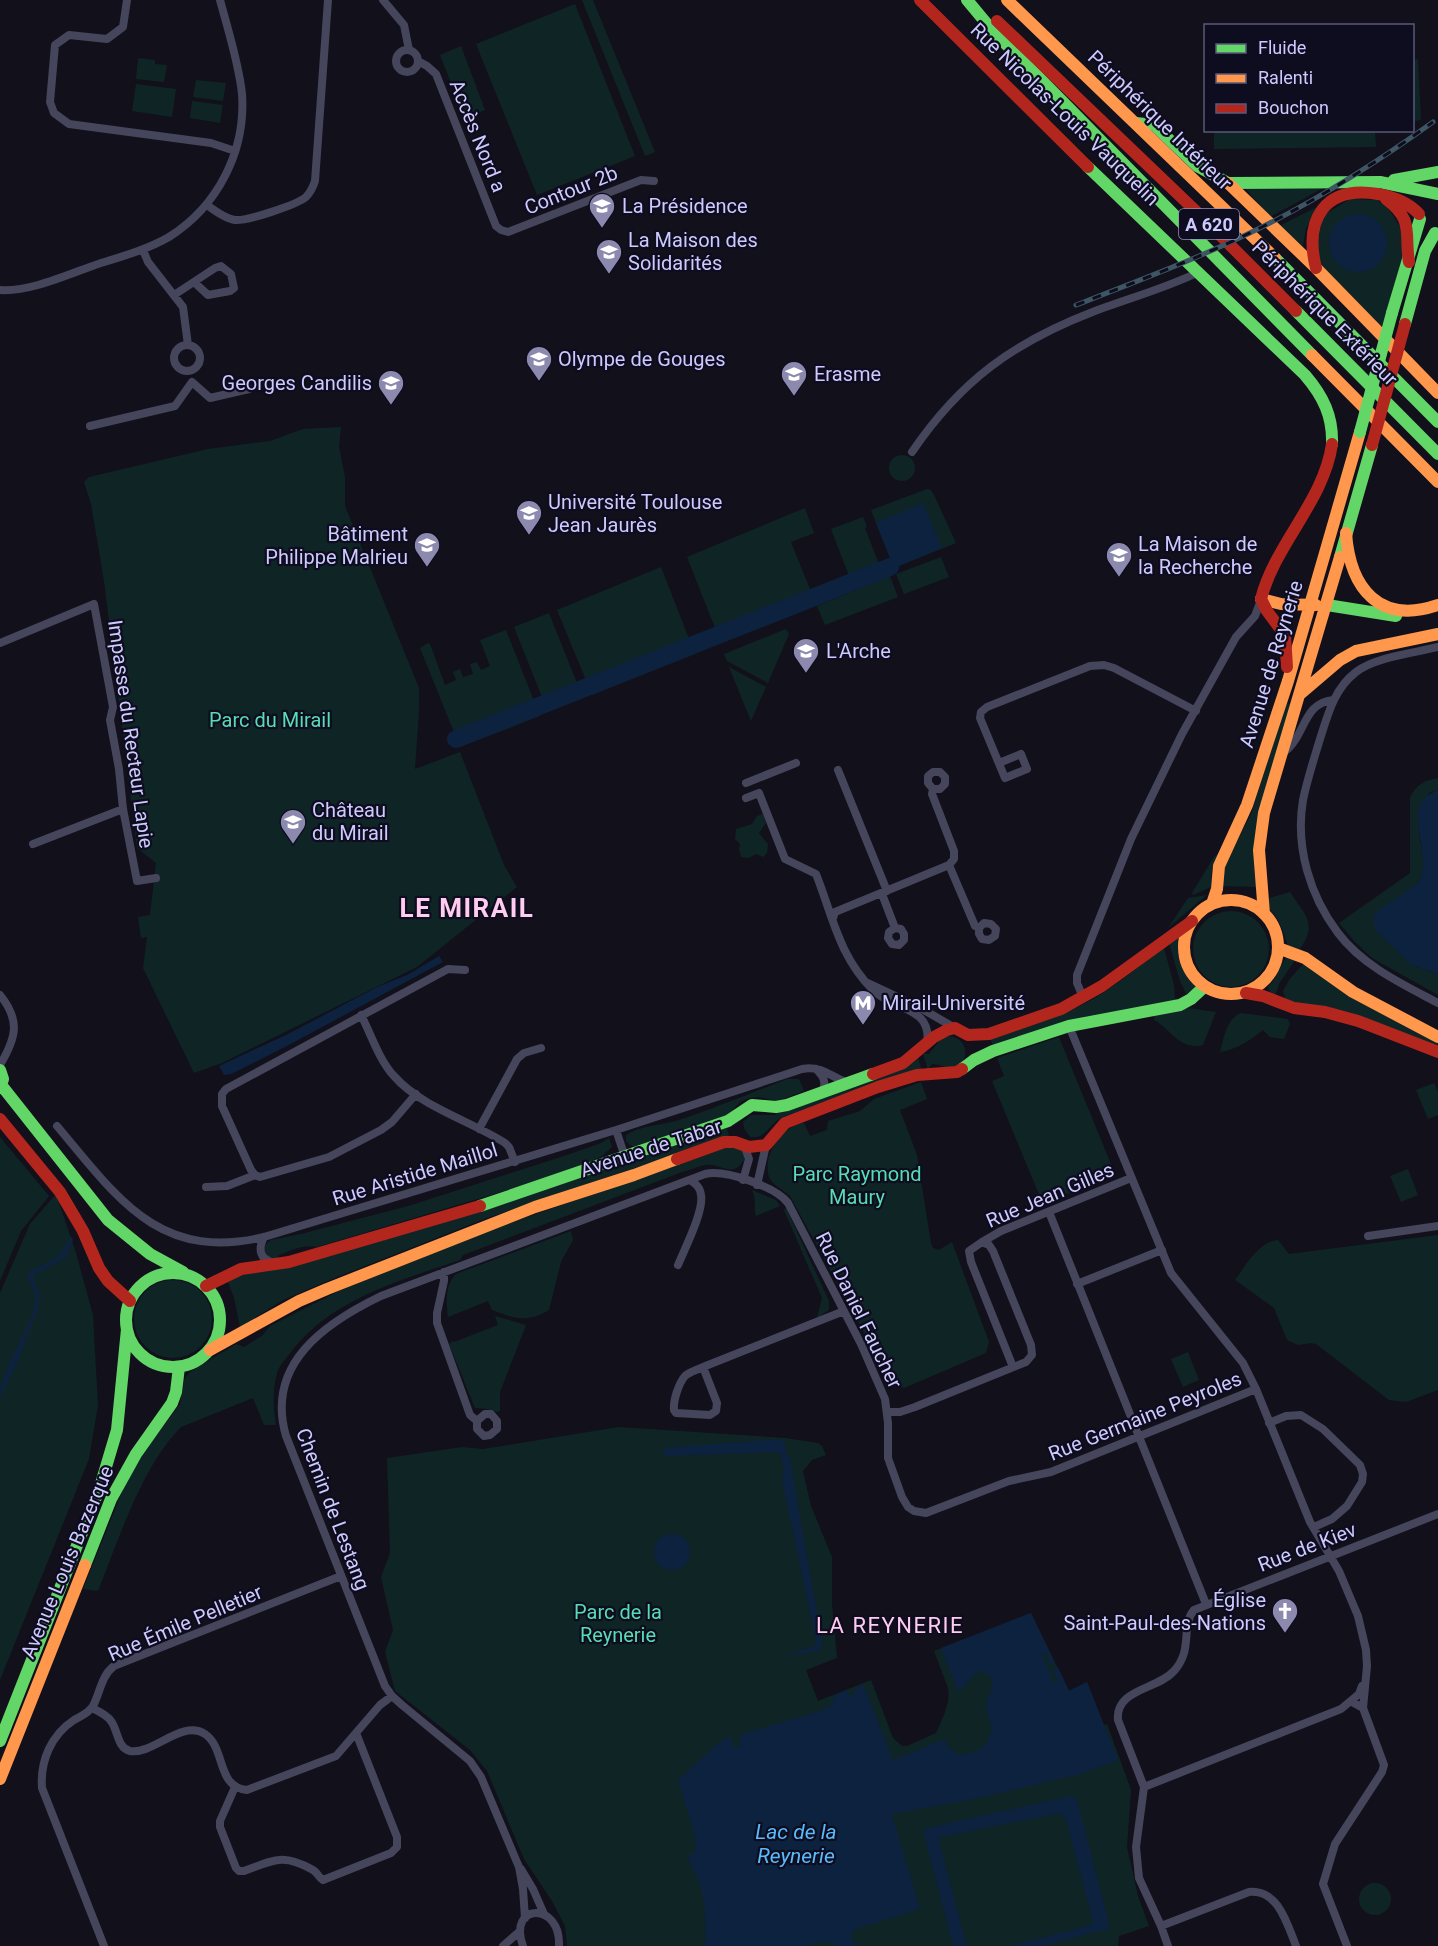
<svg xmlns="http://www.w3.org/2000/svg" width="1438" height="1946" font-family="Roboto,sans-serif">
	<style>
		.green { fill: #0f2525 }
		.water { fill: #0d223f }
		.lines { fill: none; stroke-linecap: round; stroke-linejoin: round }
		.river { stroke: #0d223f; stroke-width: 18 }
		.street { stroke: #45455b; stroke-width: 8 }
		.fast { stroke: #63d668; stroke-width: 12 }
		.slow { stroke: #ff974d; stroke-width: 12 }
		.jam { stroke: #b3261e; stroke-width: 12 }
		.rail-casing { stroke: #3e5563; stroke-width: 5 }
		.rail { stroke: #0e0c1f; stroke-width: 3; stroke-dasharray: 9; stroke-linecap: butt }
		.fast-bridge { stroke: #63d668; stroke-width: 12 }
		.jam-bridge { stroke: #b3261e; stroke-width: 12 }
		.labels { text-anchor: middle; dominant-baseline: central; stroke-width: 4.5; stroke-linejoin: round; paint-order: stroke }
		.shield { fill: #0e0c1f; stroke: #9491bc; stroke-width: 1.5 }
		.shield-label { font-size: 18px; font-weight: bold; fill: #cdcaff }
		.street-label { font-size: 20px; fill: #cdcaff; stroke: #0e0c1f }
		.poi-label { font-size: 20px; fill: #cdcaff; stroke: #0e0c1f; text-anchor: start }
		.park-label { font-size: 20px; fill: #57ddb4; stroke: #0e0c1f }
		.water-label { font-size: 21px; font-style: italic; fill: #59bbfe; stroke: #0e0c1f }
		.quarter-label { font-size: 22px; letter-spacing: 1.5px; fill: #ffccef; stroke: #0e0c1f }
		.district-label { font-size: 26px; font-weight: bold; letter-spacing: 1.5px; fill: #ffccef; stroke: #0e0c1f }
	</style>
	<rect width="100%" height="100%" fill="#12101b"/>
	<path class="green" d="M582 0H593L655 152 645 156Z
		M575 4 635 156 537 195 476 44Z
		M461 46 485 110 465 118 440 55Z
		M138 58 155 60V64L167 65 164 82 136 79Z
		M1418 59 1421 120 1413 121V60Z
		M196 80 226 83 223 101 193 97Z
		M136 84 176 89 172 117 132 111Z
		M192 101 223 105 220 123 190 118Z
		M1214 131H1375L1376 147 1214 149Z
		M1327 186 1270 217 1244 187Z
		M1350 199 1377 200 1387 207 1402 229 1403 256 1382 327 1327 271 1318 259 1315 232 1322 216Z
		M1317 207 1306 228 1303 246 1279 226Z
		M341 427 339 447 345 477V506L419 688V710L415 769 460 752 504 865 517 887 417 967 222 1063 194 1073 143 968 147 937 141 938 138 917 150 915 156 863 137 848 104 581 91 504 84 482 89 477 208 449 270 441 303 429Z
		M889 468a13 13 0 1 1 26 0a13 13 0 1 1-26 0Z
		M927 489 931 490 935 497 956 543 894 568 871 510Z
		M805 508 814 533 791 542 814 599 801 604 798 613 721 643 687 557Z
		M863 517 867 527 865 528 879 564 849 576 831 529Z
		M941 557 949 577 904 594 896 574Z
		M661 567 695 654 592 695 557 610Z
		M890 576 898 597 825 625 817 606Z
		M549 613 583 698 548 712 514 627Z
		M786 629 789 634 768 683 727 661 724 654Z
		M506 630 540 716 460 747 420 648 428 643 430 644 445 685 456 680 453 672 460 669 463 677 473 674 470 664 477 662 481 670 490 666 480 640Z
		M729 667 766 687 751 721Z
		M1286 703 1290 704 1289 716C1273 769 1244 833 1257 887L1222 886 1224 867 1251 814Z
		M1438 778V790L1429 793C1426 802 1421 812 1419 821 1416 841 1432 866 1417 884L1409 961 1412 965 1438 974V995L1372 958 1355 942 1339 923 1410 873V798C1415 785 1425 780 1438 778Z
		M763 814 766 823 759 833 768 844 767 853 763 857 756 854 749 858 741 857 739 849 740 844 735 839 736 829 752 824 757 816Z
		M1221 851 1212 869 1211 887 1193 895 1192 893 1214 857Z
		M1290 892C1305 916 1318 922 1300 949L1288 946C1283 932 1280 918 1268 908L1269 898Z
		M1207 895 1201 900 1168 928 1188 898Z
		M1193 949a38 38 0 1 1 76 0a38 38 0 1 1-76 0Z
		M1178 937C1180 944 1178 950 1179 957 1182 970 1189 978 1196 988L1186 994 1180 981 1169 943Z
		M1164 948 1174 985 1175 1000 1167 1004 1077 1019 993 1046 990 1037C1027 1026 1066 1016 1100 995 1122 981 1142 963 1164 948Z
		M1287 957 1295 960 1279 984 1275 996 1270 992 1268 987C1277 979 1279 965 1287 957Z
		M1304 963 1438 1041V1050L1286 1001 1283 991 1289 980Z
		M1187 1008 1216 1012 1203 1045C1180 1051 1171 1029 1154 1020V1015Z
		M1241 1013 1288 1019 1290 1024 1284 1039 1270 1037 1263 1030C1249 1041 1238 1049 1220 1052 1224 1038 1226 1019 1241 1013Z
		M948 1036C971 1037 970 1067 951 1067 945 1068 938 1064 932 1064L928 1070 923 1054H929L940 1040Z
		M1059 1037 1115 1174 1043 1204 992 1081 1004 1076 997 1058Z
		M918 1057 922 1071 869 1085 781 1118C769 1124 765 1140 750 1137L744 1128 743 1122 751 1115H774Z
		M787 1079H799L804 1091 777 1101 759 1097 749 1098 740 1102 727 1116 636 1147 630 1145 626 1141V1135C639 1126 663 1125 679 1120 716 1108 751 1093 787 1079Z
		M921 1082 927 1099 900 1110 917 1155 931 1243 933 1248 939 1250 952 1242 989 1342 986 1353 904 1388 889 1384 874 1344 867 1338 790 1196C784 1190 772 1185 769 1177 762 1154 782 1126 804 1123L810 1136 827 1130 828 1121 860 1111 874 1099Z
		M1434 1083 1438 1092V1115L1428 1119 1416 1090Z
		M727 1128 729 1136 487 1218 337 1277 283 1300 240 1327 234 1298 228 1282 235 1277 483 1209 629 1162Z
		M0 1137 49 1196 21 1231 0 1281Z
		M609 1138 612 1147 602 1156 590 1162 528 1184 317 1247C304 1244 291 1250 279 1255L277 1259H270L264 1250 266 1244 271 1240 301 1234 408 1206 567 1155 601 1143Z
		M734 1145 742 1149 745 1159C731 1180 723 1163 706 1165 698 1166 690 1170 682 1172L463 1255 460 1260C401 1280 335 1298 294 1348 289 1355 282 1362 278 1370 272 1388 273 1407 276 1425H264L253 1398 181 1427C142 1466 118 1541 98 1591L83 1589 126 1482 150 1444 180 1404 184 1380 190 1372 236 1344 244 1347 263 1335 270 1326 339 1291 499 1227 657 1172 708 1151Z
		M1408 1169 1418 1195 1401 1202 1390 1176Z
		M752 1190 776 1200 780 1206 756 1216C753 1209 757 1200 752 1190Z
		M56 1194 76 1253 93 1315 98 1405 89 1459 0 1680V1293L30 1224Z
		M786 1208 829 1301V1310L817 1318 822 1298 784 1210Z
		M571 1231 573 1240 561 1262 549 1310C527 1323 515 1319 492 1310L488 1301 448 1317C446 1304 445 1284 456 1274Z
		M1438 1235V1390L1406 1402 1389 1400 1316 1344 1311 1343 1298 1345 1287 1340 1274 1308 1235 1280C1246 1265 1258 1242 1278 1240L1289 1254Z
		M134 1319a39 39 0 1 1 78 0a39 39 0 1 1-78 0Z
		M495 1316 526 1325 500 1392V1411L497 1412 487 1409 475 1408 449 1344 453 1341 454 1342 498 1325Z
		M1188 1352 1199 1380 1183 1387 1171 1359Z
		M619 1427 785 1438 818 1443 822 1446 826 1455 812 1460 803 1471 811 1506 832 1557V1603L837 1658 806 1670 818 1701 871 1680 893 1738 902 1746H907L936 1733C942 1720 951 1702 948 1688L934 1651 1031 1613 1069 1691 1087 1682 1104 1725 1107 1724 1131 1790 1127 1847 1138 1896 1149 1926 1119 1936 1118 1946H567L565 1926 552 1901 524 1859 487 1771 470 1750 395 1691 385 1652 393 1630 381 1577 390 1553 387 1458 462 1447 483 1449Z
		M1359 1899a16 16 0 1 1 32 0a16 16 0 1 1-32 0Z"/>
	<path class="water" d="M1329 243a29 29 0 1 1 58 0a29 29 0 1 1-58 0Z
		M923 503 942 548 894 568 876 523Z
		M1438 790V974L1412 965 1375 930 1373 921 1375 913 1417 884C1438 858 1395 806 1438 790Z
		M439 956 443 962 285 1047 231 1074 224 1075 219 1066 288 1034 377 987 407 975Z
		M71 1236 73 1240 65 1258 33 1275 39 1294V1305L17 1363 0 1397C0 1369 32 1330 35 1300 36 1291 28 1283 28 1273L59 1256Z
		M779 1439 785 1442 786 1455 790 1458 822 1642 821 1649 818 1651 783 1656 817 1645 783 1485V1462L779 1452 664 1456V1448Z
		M654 1552a18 18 0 1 1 36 0a18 18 0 1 1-36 0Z
		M1031 1613 1055 1663 1051 1665 1046 1653 1042 1654 1054 1683 1058 1681 1053 1669 1058 1667 1069 1691 1087 1682 1118 1760 1081 1774 979 1798 892 1814 920 1909 859 1928 853 1931 851 1937 857 1946H836L828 1941 803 1946H705C706 1905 706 1895 688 1858L696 1850 694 1832 678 1780 723 1739 731 1737 734 1748 741 1746 739 1735 823 1710 831 1705 835 1695 847 1690 850 1696 855 1695 854 1691 863 1684 893 1760 945 1739 948 1747 957 1754C973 1756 990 1748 991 1729 991 1721 986 1714 986 1706 986 1696 996 1687 991 1678 988 1673 984 1673 979 1672 968 1676 969 1687 958 1691L941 1648Z
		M1071 1796 1075 1798 1078 1803 1110 1928 1044 1946H1011L1091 1925 1093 1921 1066 1820 1061 1814H1056L941 1837 939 1842 967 1946H953L923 1830 926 1828Z"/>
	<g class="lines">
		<path class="river" d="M456 739 890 567"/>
		<path class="street" d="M127 0 123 27 107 39 69 35 55 45 50 102 54 113 69 124 211 143 235 151
			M383 0 404 25 409 50
			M396 61a11 11 0 1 1 22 0a11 11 0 1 1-22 0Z
			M418 61 427 66 436 74 496 226 501 230 508 232 641 180 654 181
			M207 205C215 211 226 219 235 220 248 221 296 205 306 197 311 192 313 187 315 181L328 0
			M143 250 148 262 183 307 188 345
			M0 290C32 292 71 273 101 263 124 256 148 249 169 237 218 206 246 151 242 94 239 64 228 30 220 0
			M174 295 215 268 221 266 231 274 234 288 230 291 208 295 194 282
			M174 358a13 13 0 1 1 26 0a13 13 0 1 1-26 0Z
			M90 426 175 406 192 382 210 398 249 389
			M912 452C961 380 1014 342 1095 311 1130 298 1166 288 1199 272
			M0 643 94 604 113 707 110 720 119 769 123 809 137 881 156 878
			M1438 647C1414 653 1375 657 1356 672 1334 689 1328 714 1320 739 1314 759 1307 780 1303 800 1295 847 1310 896 1338 933 1363 966 1402 984 1438 1003
			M1283 753C1306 737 1302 703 1333 700
			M999 763 1021 754 1027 769 1005 778 980 718 981 712 987 707 1090 666 1104 665 1114 668 1196 711
			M838 770 887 891
			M746 783 796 763
			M746 798 759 793 785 859 816 874C833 917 839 956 873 990 893 1011 933 1006 927 1044
			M33 844 123 809
			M949 865 975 926 979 928V934L982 939 989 940 995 936 996 929 991 924 984 923 979 928
			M882 894 895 928 901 929 904 934V940L899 945 892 944 888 938 889 932 895 928
			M833 918 835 912 949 865 954 859V851L932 794 933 789 928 783V776L933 772H940L945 777V784L940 789H933
			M868 983 917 1006 955 1028
			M0 995C21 1021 16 1038 0 1065
			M1083 997 1077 983V975L1131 839 1182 734 1236 637 1255 616 1261 600
			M361 1015C371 1034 379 1060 394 1076 421 1107 471 1121 505 1143L509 1147 515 1162
			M1069 1026 1171 1273 1243 1363 1256 1389
			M816 1069C824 1077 826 1081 823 1092
			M416 1094 392 1122 381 1130 329 1157 260 1177 255 1175 251 1170 222 1106V1094L226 1089 448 969 465 970
			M57 1126C117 1197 158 1262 264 1237L616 1130 802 1069C821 1065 831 1077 848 1083
			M479 1129 517 1059 524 1053 541 1048
			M616 1130 625 1157
			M743 1180 749 1159 744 1145
			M757 1185 766 1145
			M206 1187 227 1186 255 1175
			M1049 1212 1206 1604
			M1368 1236 1438 1226
			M264 1237C258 1249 259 1259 274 1263
			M982 1242 1001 1231 1131 1178
			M678 1265C685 1248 704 1211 701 1195 700 1187 696 1184 690 1180
			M444 1272V1281L437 1313V1323L470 1415 477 1421V1429L484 1436 490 1435 497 1429V1421L491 1414H485L477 1421
			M1077 1284 1162 1250
			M703 1367 717 1403 716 1411 710 1415 676 1413 674 1410C673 1400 679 1383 685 1376 689 1372 697 1370 703 1367L844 1311
			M887 1412H900L915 1407 1026 1362 1032 1355 1031 1345 993 1251 989 1245 982 1242 969 1251 971 1262 1013 1367
			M1269 1423 1286 1416 1301 1415 1323 1429 1360 1465 1363 1474 1362 1482 1347 1506 1332 1519 1314 1527
			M92 1708C98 1711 107 1715 111 1721 118 1730 117 1748 130 1751 153 1755 182 1719 205 1734 226 1748 216 1787 247 1790L336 1756 380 1705 392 1696
			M235 1787 220 1821V1827L236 1868 239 1871H244C274 1860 283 1853 313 1870 318 1873 318 1877 323 1880L391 1853 397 1847V1837L356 1733
			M1144 1787 1341 1709 1359 1694 1362 1686
			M521 1869 533 1889 544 1914
			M525 1918 523 1889 519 1867 481 1777 470 1761 402 1705 392 1696 385 1686 286 1436C265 1364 325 1323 381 1296L705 1174C725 1169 776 1187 788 1203L861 1344 885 1399 888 1423V1458L902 1497 908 1507 914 1511 926 1513 1009 1481 1051 1472 1256 1389 1310 1522 1339 1571 1358 1616 1366 1650 1367 1666 1363 1708
			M1161 1926 1249 1892C1278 1889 1287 1923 1296 1946
			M104 1946 42 1788C40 1761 51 1735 74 1720 81 1716 89 1713 93 1706 100 1693 101 1676 114 1666L341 1576
			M503 1946 519 1932
			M523 1946C507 1903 561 1901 559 1946
			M1168 1946 1161 1926 1139 1878 1136 1847 1144 1787 1118 1720C1115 1689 1157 1690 1174 1671 1194 1649 1180 1626 1194 1610L1438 1514
			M1347 1946 1323 1884 1335 1844 1382 1772 1384 1765 1363 1708 1352 1702"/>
		<path class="fast" d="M967 0 992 30 1312 355
			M1136 123 1154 125 1197 166 1228 183 1380 182 1438 194
			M1088 167 1305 375C1323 396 1333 416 1332 444
			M1394 180 1438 172
			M1275 258 1438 422
			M1296 311 1438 454
			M1392 313 1420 219
			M1405 324 1425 251 1435 233
			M1340 557 1372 445
			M1327 605 1396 616
			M962 1069 974 1060 993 1051 1069 1026 1180 1005 1191 999 1204 987
			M0 1070 3 1079 0 1088
			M2 1086 108 1220 150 1254 183 1272
			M480 1206 728 1121 752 1105 776 1107 787 1105 873 1074
			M126 1320a47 47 0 1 1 94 0a47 47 0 1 1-94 0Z
			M85 1565 111 1499 136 1454 172 1403 176 1392 179 1367
			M0 1741 100 1487 117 1430 127 1329"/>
		<path class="slow" d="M1007 0 1275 258
			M1228 183 1316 268 1438 393
			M1312 355 1438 482
			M1346 533C1350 589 1380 625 1438 605
			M1261 599 1281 604 1316 605
			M1299 695 1340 660 1356 651 1438 634
			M1184 947a47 47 0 1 1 94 0a47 47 0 1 1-94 0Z
			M1212 904 1217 889 1219 866 1247 805 1288 681 1360 432
			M1264 914 1259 850 1264 813 1340 557
			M1278 948 1305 958 1353 992 1438 1037
			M210 1350 299 1301 327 1289 535 1207 634 1175 677 1159
			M0 1779 85 1565"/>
		<path class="jam" d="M920 0 1088 167
			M997 21 1202 217 1296 311
			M1386 199C1415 221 1404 233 1409 262
			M1316 268C1304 220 1324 185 1378 194 1394 197 1408 202 1419 214
			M1261 599C1275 544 1324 501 1332 444
			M1261 599 1267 611 1285 635 1287 667
			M1246 993 1263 996 1294 1008 1325 1012 1358 1021 1438 1052
			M873 1074 903 1063 934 1037 947 1030 955 1028 968 1035 989 1034 1061 1009 1102 986 1192 921
			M0 1119 60 1192 83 1231 99 1268 108 1281 130 1301
			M677 1159 724 1142H735L749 1147 766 1145 785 1123 878 1087 917 1075 957 1072 962 1069
			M206 1286 241 1269 289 1262 480 1206"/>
		<g class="rail-casing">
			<path id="rail" d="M1076 305C1138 281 1202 257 1262 227 1322 197 1379 161 1433 122"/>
		</g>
		<use href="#rail" class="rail"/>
		<path class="fast-bridge" d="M1360 432 1392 313"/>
		<path class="jam-bridge" d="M1372 445 1405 324"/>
	</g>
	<defs>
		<g id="university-pin" transform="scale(1.35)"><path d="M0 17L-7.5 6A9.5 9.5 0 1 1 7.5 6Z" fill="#8c89af" stroke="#0e0c1f"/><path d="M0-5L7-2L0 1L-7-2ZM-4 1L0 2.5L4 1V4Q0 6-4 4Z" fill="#fff"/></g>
		<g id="metro-pin" transform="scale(1.35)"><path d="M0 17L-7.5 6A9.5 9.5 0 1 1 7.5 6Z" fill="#8c89af" stroke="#0e0c1f"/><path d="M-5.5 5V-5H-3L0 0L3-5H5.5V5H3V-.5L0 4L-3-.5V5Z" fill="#fff"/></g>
		<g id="church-pin" transform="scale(1.35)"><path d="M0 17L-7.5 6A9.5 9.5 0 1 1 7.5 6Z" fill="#8c89af" stroke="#0e0c1f"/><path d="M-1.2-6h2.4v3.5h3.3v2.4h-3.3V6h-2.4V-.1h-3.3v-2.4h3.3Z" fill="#fff"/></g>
	</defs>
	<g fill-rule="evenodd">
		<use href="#university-pin" x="602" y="206"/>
		<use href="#university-pin" x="609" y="252"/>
		<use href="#university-pin" x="539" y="359"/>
		<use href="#university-pin" x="794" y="374"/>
		<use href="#university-pin" x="391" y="383"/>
		<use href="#university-pin" x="529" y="513"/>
		<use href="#university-pin" x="427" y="545"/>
		<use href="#university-pin" x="1119" y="555"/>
		<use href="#university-pin" x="806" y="651"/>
		<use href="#university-pin" x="293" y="822"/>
		<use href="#metro-pin" x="863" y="1003"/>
		<use href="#church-pin" x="1285" y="1611"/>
	</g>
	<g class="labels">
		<rect class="shield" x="1179" y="209" width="60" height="30" rx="4.5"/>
		<g class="shield-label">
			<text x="1209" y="224">A 620</text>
		</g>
		<g class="street-label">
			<text transform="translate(1065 114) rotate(44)">Rue Nicolas-Louis Vauquelin</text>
			<text transform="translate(1160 120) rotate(44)">Périphérique Intérieur</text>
			<text transform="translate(478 136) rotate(68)">Accès Nord a</text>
			<text transform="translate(571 190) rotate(-22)">Contour 2b</text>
			<text transform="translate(1325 313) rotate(45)">Périphérique Extérieur</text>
			<text transform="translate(1271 664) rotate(-73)">Avenue de Reynerie</text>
			<text transform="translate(131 734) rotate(82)">Impasse du Recteur Lapie</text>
			<text transform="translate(651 1148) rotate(-18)">Avenue de Tabar</text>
			<text transform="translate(415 1174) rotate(-17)">Rue Aristide Maillol</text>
			<text transform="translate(1050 1195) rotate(-23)">Rue Jean Gilles</text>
			<text transform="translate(859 1310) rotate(64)">Rue Daniel Faucher</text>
			<text transform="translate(1145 1416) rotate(-22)">Rue Germaine Peyroles</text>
			<text transform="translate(333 1509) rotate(69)">Chemin de Lestang</text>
			<text transform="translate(1307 1547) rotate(-21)">Rue de Kiev</text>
			<text transform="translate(67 1562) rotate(-67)">Avenue Louis Bazerque</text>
			<text transform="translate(185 1623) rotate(-23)">Rue Émile Pelletier</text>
		</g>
		<g class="poi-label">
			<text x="622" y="206">La Présidence</text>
			<text x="628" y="240">La Maison des<tspan x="628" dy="23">Solidarités</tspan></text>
			<text x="558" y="359">Olympe de Gouges</text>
			<text x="814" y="374">Erasme</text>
			<text x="372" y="383" text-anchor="end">Georges Candilis</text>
			<text x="548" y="502">Université Toulouse<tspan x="548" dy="23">Jean Jaurès</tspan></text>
			<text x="408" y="534" text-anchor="end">Bâtiment<tspan x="408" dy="23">Philippe Malrieu</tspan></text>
			<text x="1138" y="544">La Maison de<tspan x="1138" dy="23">la Recherche</tspan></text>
			<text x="826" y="651">L'Arche</text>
			<text x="312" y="810">Château<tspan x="312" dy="23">du Mirail</tspan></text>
			<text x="882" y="1003">Mirail-Université</text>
			<text x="1266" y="1600" text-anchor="end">Église<tspan x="1266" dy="23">Saint-Paul-des-Nations</tspan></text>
		</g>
		<g class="park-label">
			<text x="270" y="720">Parc du Mirail</text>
			<text x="857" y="1174">Parc Raymond<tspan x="857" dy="23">Maury</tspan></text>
			<text x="618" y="1612">Parc de la<tspan x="618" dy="23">Reynerie</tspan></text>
		</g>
		<g class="water-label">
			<text x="796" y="1832">Lac de la<tspan x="796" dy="24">Reynerie</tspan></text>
		</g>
		<g class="quarter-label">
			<text x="890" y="1625">LA REYNERIE</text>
		</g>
		<g class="district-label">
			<text x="467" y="908">LE MIRAIL</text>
		</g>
	</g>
	<rect x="1204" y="24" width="210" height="108" fill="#0e0c1f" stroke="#5a5879" stroke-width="1.5"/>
	<rect x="1216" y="44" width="30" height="9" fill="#63d668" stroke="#5a5879" stroke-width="1.5"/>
	<text x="1258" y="54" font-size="18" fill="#cdcaff">Fluide</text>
	<rect x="1216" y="74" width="30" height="9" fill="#ff974d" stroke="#5a5879" stroke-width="1.5"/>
	<text x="1258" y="84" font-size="18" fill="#cdcaff">Ralenti</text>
	<rect x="1216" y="104" width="30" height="9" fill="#b3261e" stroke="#5a5879" stroke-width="1.5"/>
	<text x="1258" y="114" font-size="18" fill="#cdcaff">Bouchon</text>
</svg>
